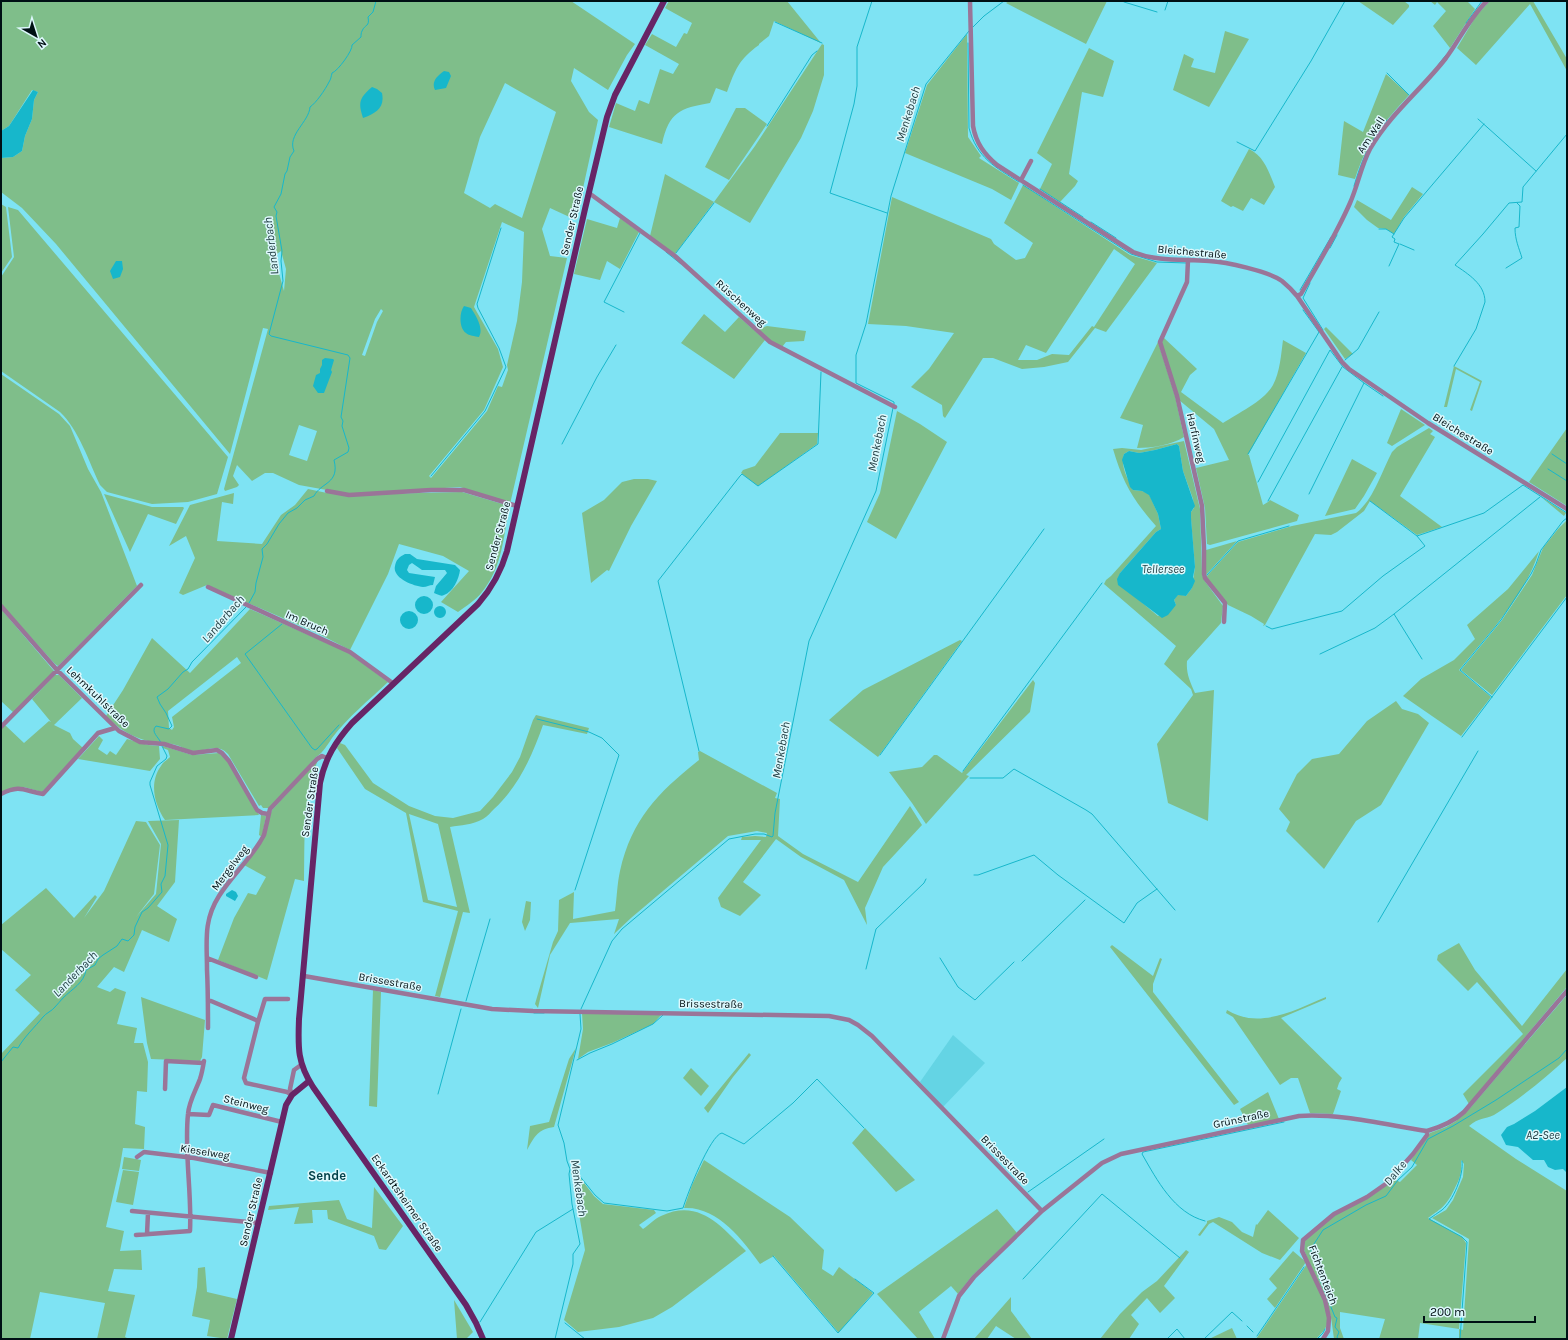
<svg xmlns="http://www.w3.org/2000/svg" width="1568" height="1340" font-family="Karla,sans-serif">
	<style>
		.built { fill: #64d4e4 }
		.green { fill: #7fbe8a; fill-rule: evenodd }
		.water { fill: #17b7cb }
		.lines { fill: none; stroke-linecap: round; stroke-linejoin: round }
		.stream { stroke: #17b7cb; stroke-width: 1 }
		.minor { stroke: #9a7598; stroke-width: 4.5 }
		.major { stroke: #672566; stroke-width: 6 }
		.labels { text-anchor: middle; dominant-baseline: central; stroke-width: 3; stroke-linejoin: round; paint-order: stroke }
		.street-label { font-size: 11px; fill: #001014; stroke: #ddf8fc }
		.water-label { font-size: 12px; font-style: italic; fill: #244146; stroke: #ddf8fc }
		.quarter-label { font-size: 13px; font-weight: bold; fill: #03424a; stroke: #ddf8fc }
	</style>
	<rect width="100%" height="100%" fill="#7ee3f3"/>
	<path class="built" d="M953 1035 985 1063 943 1107 920 1082Z"/>
	<path class="green" d="M1 1H571L635 44 627 55 608 90 574 68 571 81 589 112 598 120 576 220 550 208 542 229 550 256 567 258 510 504 460 487 349 494 299 485 273 473H265L252 481 237 465 233 476 239 485 237 487 225 491 224 489 268 329 263 328 230 454 56 244 22 208 1 192V158L13 157 22 151 25 136 32 119 34 100 38 92 32 90 9 126 1 131ZM505 83 556 112 522 218 495 204 490 208 464 193 480 137ZM502 222 524 232 522 282 517 321 507 365 508 370 502 387 498 386 487 411 431 478 429 476 484 410 503 367 498 349 474 307ZM281 251 286 269 284 291 274 256ZM381 309 383 311 377 322 365 356 362 355 375 319ZM299 425 317 431 307 461 289 455Z
		M669 1H787L821 43 774 21 769 36 759 44V45C739 59 735 70 727 92L716 88 710 103C680 108 669 112 662 144L609 127 616 103 635 111 639 100 649 104 660 69 673 74 679 64 645 45 652 34 676 47 684 33 687 34 692 23 665 8Z
		M1009 1H1107L1086 44 1006 3Z
		M1358 1H1404L1409 5V7L1393 25Z
		M1430 1H1467L1475 9 1450 48 1433 26 1446 11 1437 2 1435 5Z
		M1490 1H1533L1567 59V71L1530 4 1476 65 1457 48 1476 16Z
		M1225 31 1249 39 1209 107 1173 90 1184 54 1194 59 1191 67 1215 73Z
		M967 34 968 137 981 156 979 158 1019 183 1011 200 992 189 905 153 927 85Z
		M822 44 824 45V75L813 111 801 138 750 223 714 202 675 254 650 236 665 174 714 202 755 146Z
		M1089 48 1114 61 1103 97 1082 92 1069 174 1078 181 1075 186 1060 202 1040 189 1052 164 1037 153Z
		M1386 74 1409 95C1382 125 1368 139 1355 179L1338 175 1344 121 1363 132Z
		M736 108H745L767 124 729 180 705 167Z
		M1249 149C1264 156 1269 172 1275 187L1264 205 1251 198 1243 211 1233 206 1231 207 1221 201Z
		M1023 185 1130 255 1157 263 1106 332 1095 328 1068 362 1044 367 1022 369 993 358H983L945 418 943 416 942 405 911 387 929 369 954 333 906 326 868 324 892 197 991 239 994 244 1016 260 1025 258 1033 243 1004 223ZM1114 249 1135 264 1094 327 1092 326 1069 355 1052 354 1037 360H1018L1026 345 1046 353Z
		M1412 187 1423 194 1404 217 1394 234 1386 229 1378 228 1367 220 1354 207 1357 200 1391 220Z
		M1 204 6 207 12 257 1 273Z
		M8 207 18 210 228 457 217 494 188 502 152 504 107 492 100 485C89 462 79 430 60 412L1 371V277L14 257Z
		M620 218 639 232 620 269 607 261 600 280 574 274 587 219 617 228Z
		M704 314 725 332 739 317 765 340 734 379 681 343Z
		M767 326 806 331 804 341 786 342 782 347 770 341 758 329Z
		M1326 327 1353 354 1345 359 1324 329Z
		M1163 337 1197 369 1190 375 1181 392 1223 423C1238 413 1264 401 1273 385 1280 372 1281 355 1283 340L1306 353 1248 455H1249L1263 505 1268 502 1270 500 1299 515 1297 521 1210 545 1207 544 1205 508 1196 468 1229 460 1214 429 1179 400 1161 342Z
		M1158 342 1175 396 1184 437C1172 445 1151 448 1137 448L1143 425 1120 418Z
		M1454 366 1482 381 1472 411 1470 410 1480 382 1456 369 1447 407H1444Z
		M1 374 59 414 70 426 88 469 101 492 137 586 58 666 55 664 1 604Z
		M1401 409 1425 425 1392 446 1387 443Z
		M897 411 920 424 947 442 896 539 867 522 880 493Z
		M1429 428 1433 431 1430 434 1435 437 1400 496 1442 527 1417 535 1370 501 1364 511 1337 532 1331 535 1315 534 1265 625 1263 626 1264 624 1251 616 1228 605 1206 577 1238 542 1292 526 1356 513C1373 501 1382 471 1392 452L1397 447Z
		M1567 428V506L1529 482Z
		M780 433H818L817 444 758 486 741 473 743 470 755 466Z
		M1184 441 1200 509 1202 574 1204 580 1223 606 1221 623 1187 661C1186 674 1190 681 1195 693L1214 690 1208 821 1168 803 1157 744 1193 695 1191 689 1164 664 1176 646 1104 584 1106 580 1111 576 1156 526C1133 500 1123 483 1113 449L1122 448 1141 450ZM1177 444 1179 446 1183 471 1193 499 1194 508 1191 512V519L1195 567 1192 588 1186 596 1178 594 1174 600 1176 605 1158 616 1140 601 1120 573 1156 532 1161 529 1158 514 1149 494 1142 491 1133 490C1128 479 1120 466 1124 454L1129 451 1139 453 1155 450Z
		M1352 459 1377 473 1364 496 1355 509 1325 516Z
		M634 479H648L657 481 631 526 609 571 607 570 591 583 582 513 604 500 622 482Z
		M308 489 327 493 380 494 462 492 509 506C504 536 502 568 482 592 476 600 466 606 458 612L441 602 469 571 443 556 399 544 388 574 350 650 317 633 207 585 183 595 179 593 195 558 186 536 169 546 190 505 234 493 233 504 222 502 217 541 262 544 281 515 295 505Z
		M104 494 152 507H183L184 508 176 524 148 514 130 552Z
		M1541 497 1566 513 1564 516Z
		M1567 520V595L1492 695 1461 670 1502 620 1532 575 1543 548 1558 529Z
		M1237 541 1206 575V550Z
		M1539 551C1526 595 1488 634 1459 670L1491 697 1461 736 1403 696 1421 679 1454 660 1475 639 1467 625 1508 589Z
		M1 609 54 671 14 713 1 701Z
		M250 609 349 653 388 682C369 700 348 717 332 738 328 744 323 753 316 757L270 808H263L261 805 259 806 228 754C216 742 207 752 193 751 187 751 181 746 176 745 167 742 157 743 148 741 131 737 118 728 106 716L123 690 152 638 190 673ZM237 657 241 663 172 717 174 727 172 730 169 728 168 711Z
		M960 640 962 641 878 757 829 720 863 690Z
		M55 675H59L82 698 54 725 70 733 73 739 83 748 42 792 24 787H17L1 792V729L5 725 24 743 49 721 51 722 32 699Z
		M1033 680 1035 683 1030 712 966 775 969 776 926 824 912 803 889 772 922 767 934 755H937L962 773Z
		M1396 701 1402 709 1418 714 1429 723 1381 805 1356 821 1324 869 1286 831 1290 822 1279 809 1297 774 1312 759 1339 754 1367 721Z
		M536 715 589 728 587 734 543 725C532 756 519 786 494 809 491 812 487 817 483 819 472 825 461 825 450 827L470 913 463 912 440 997 435 996 458 911 423 902 406 813 365 789 337 748 340 743 345 745 373 783 409 806 435 816 453 818 480 811 493 797 512 772 520 757 533 720ZM409 814 438 824 457 907 428 900Z
		M99 736 103 740 98 749 107 755 110 751 116 755 127 739 148 745 159 746 160 759 150 771 78 759Z
		M163 746 192 755 219 753 225 757 259 815 165 820C154 804 149 782 161 766 163 762 167 760 170 757L168 750 163 748Z
		M700 751 777 793 775 798 780 799 778 836 803 854 858 882 910 806 922 825 883 867 865 908 867 925 844 880 801 857 776 839 743 882 761 895 740 916 721 907 718 898 761 840H741L742 837 755 836 766 837 767 833 757 831 728 836 631 918 614 934 619 919 570 923 550 955 538 1008 535 1004 553 942 558 931 559 900 574 892 573 919 615 911C617 898 617 884 620 871 632 818 659 792 699 760L698 752Z
		M318 760C302 798 305 841 304 881L295 879 267 980 218 960 234 918 248 893 256 895 266 877 244 865 256 851 272 810Z
		M261 815 266 816 262 837 259 835Z
		M179 820 175 882 157 906 177 919 169 942 142 930 124 972 114 967 97 987 110 992 115 988 126 992 117 1024 137 1028 134 1043H143L148 1062 147 1092 137 1091 135 1124 145 1127 144 1149 123 1148 120 1166 106 1227 124 1231 120 1251 141 1250 142 1270 114 1269 108 1291 135 1295 125 1337 129 1339H97L105 1303 40 1292 30 1339H1V1054L40 1013 15 990 31 975 1 949V925L46 888 74 918 95 895 97 897 84 918 104 891 136 821 146 822 160 845 154 894 136 917 156 894 161 844 148 821Z
		M526 901 531 902 530 920 525 931 522 922Z
		M1459 943 1475 970 1522 1026 1567 969V987L1469 1104 1463 1094 1523 1034 1477 982 1468 991 1437 960 1438 955Z
		M1112 945 1153 976 1160 958 1162 959 1153 984V992L1239 1102 1234 1105 1110 947Z
		M373 990 381 992 377 1107 369 1106Z
		M1567 995V1058C1544 1079 1520 1099 1494 1115 1484 1120 1479 1117 1469 1126L1516 1159 1567 1191V1339H1459V1329L1420 1323 1418 1339H1379L1385 1319 1340 1312V1328L1344 1339H1334L1331 1317 1304 1250 1305 1240C1314 1232 1324 1222 1334 1216 1354 1202 1375 1198 1393 1179L1400 1182 1417 1165 1411 1160 1430 1133 1446 1127 1456 1121 1471 1107ZM1461 1160 1464 1164 1463 1177 1453 1200 1446 1210 1432 1218 1469 1239 1463 1330 1459 1329 1466 1243 1462 1237 1428 1218C1442 1208 1446 1206 1454 1190 1460 1178 1462 1174 1461 1160Z
		M141 997 205 1020 202 1057 200 1061 151 1059 147 1043Z
		M1326 997V999L1281 1018 1342 1078 1339 1083 1337 1089 1341 1091 1333 1114 1310 1113 1298 1078H1291L1280 1085 1233 1017 1226 1013 1227 1010C1259 1030 1295 1010 1326 997Z
		M582 1013 662 1014 653 1024 612 1043 588 1052 578 1059 583 1029Z
		M576 1048 554 1127C538 1129 535 1136 527 1150L530 1126 549 1122 569 1059Z
		M749 1053 751 1055 733 1077 708 1113 704 1108Z
		M691 1068 709 1086 701 1096 683 1078Z
		M1268 1092 1279 1119 1248 1125 1240 1109Z
		M865 1128 915 1180 896 1192 852 1143Z
		M124 1157 141 1160 139 1171 122 1169Z
		M704 1160 790 1217 824 1250 822 1269 833 1276 839 1267 873 1293 839 1332H838L774 1256 760 1264C743 1240 717 1206 684 1208L692 1185Z
		M123 1170 139 1172 133 1205 116 1202Z
		M575 1171 594 1196 603 1204 654 1210 656 1213 639 1225 643 1229C649 1225 654 1219 661 1216 699 1198 721 1226 746 1251L672 1307 653 1318 619 1327 578 1332 564 1320 585 1250 573 1177 571 1173Z
		M374 1187 403 1226 386 1250 379 1249 374 1236 328 1219 327 1210H312L313 1223 294 1224 299 1207 268 1210 269 1206 339 1200 347 1219 372 1228Z
		M997 1209 1017 1233 972 1276 958 1294 951 1286 919 1312 935 1339H918L877 1294Z
		M1268 1210 1299 1238 1280 1260 1262 1253 1213 1222 1209 1224 1200 1236 1198 1235 1207 1223V1221L1219 1217 1232 1222 1242 1232 1253 1237 1256 1224 1257 1225Z
		M1186 1250 1189 1252 1164 1286 1175 1298 1160 1313 1147 1298 1131 1315 1139 1324 1129 1339H1100L1120 1314 1142 1292 1157 1281Z
		M1293 1251 1306 1262 1275 1308 1267 1299 1277 1288 1269 1279Z
		M1307 1264C1314 1279 1331 1308 1327 1324 1326 1329 1320 1335 1316 1339H1256Z
		M205 1267 207 1292 237 1299 227 1339 207 1336 210 1320 192 1316 197 1287 198 1268Z
		M1011 1297V1311L1032 1339H1016L996 1326 987 1339H974Z
		M454 1300 473 1332 466 1339H457Z
		M1232 1328 1237 1339H1209Z"/>
	<path class="water" d="M444 71 449 72 451 76 446 88 435 90C431 82 437 76 444 71Z
		M372 87 377 89 382 93C385 108 376 113 363 118 358 103 359 98 372 87Z
		M33 90 38 92 34 100 32 119 25 136 22 151 13 157 1 158V131L9 126Z
		M116 261H122L123 269 120 277 113 279 110 271Z
		M464 306 471 308C476 316 484 328 479 337 475 336 469 336 466 333 459 328 459 313 464 306Z
		M325 358 333 359 334 360 331 370 332 372 324 393H318L313 386 316 375 320 373V369L322 365V360Z
		M1177 444 1179 446 1183 471 1195 506 1191 512V518L1195 567 1193 577 1195 581 1192 588 1186 596 1178 595 1174 600 1176 605 1168 615 1162 618 1118 585 1117 579 1120 573 1156 532 1161 529 1158 514 1149 495 1142 491 1133 490 1130 487 1122 460 1124 454 1129 451 1139 453 1155 450Z
		M405 554H410L417 559 455 565 460 570C459 579 453 592 444 595 441 597 437 594 434 593L436 586 447 573 445 570H422L412 563 409 565 407 570 409 573 435 577 433 585C429 585 427 587 423 587 413 586 392 578 395 566 396 560 399 557 405 554Z
		M415 605a9 9 0 1 1 18 0a9 9 0 1 1-18 0Z
		M434 612a6 6 0 1 1 12 0a6 6 0 1 1-12 0Z
		M400 620a9 9 0 1 1 18 0a9 9 0 1 1-18 0Z
		M232 890 236 892 238 896 235 901 226 896V894Z
		M1567 1087V1173L1563 1169 1555 1170 1548 1167 1544 1160H1533L1518 1147 1506 1145 1501 1135 1507 1127 1514 1124 1535 1111Z"/>
	<g class="lines">
		<path class="stream" d="M872 1 857 47V86L854 104 830 193 887 213
			M1124 2 1157 12
			M1165 10 1168 1
			M775 22 822 43
			M1466 23 1482 1
			M973 27 984 16 1004 1
			M968 43 969 128C977 158 995 167 1019 182
			M1438 65 1446 55
			M1387 73 1409 95
			M1478 119 1536 171
			M767 126 812 55 817 51
			M1237 142 1255 151 1311 61 1345 1
			M1023 185 1131 254 1157 262 1186 263
			M1354 186C1361 162 1370 140 1387 120
			M1040 189 1083 217
			M1091 222 1116 238
			M1379 229H1386L1394 234
			M1400 244 1414 250
			M1330 248 1337 235
			M666 252 681 264
			M676 253 714 203
			M1389 266 1399 244 1394 242 1395 239 1392 237 1404 218 1484 124
			M1506 268 1522 258C1519 248 1515 240 1515 228L1519 227 1520 206 1517 203
			M1310 283 1303 298 1323 330
			M1300 290 1331 237
			M624 312 604 302 640 233
			M1345 360 1358 349 1379 312
			M1454 366 1476 329 1485 302C1485 284 1468 274 1455 265L1483 234 1509 203 1522 202 1523 187 1567 134
			M894 404V402L856 383V355L866 324 891 196 926 84 969 31
			M1566 442 1567 443
			M562 444 597 377 616 345
			M1248 454 1319 332 1303 310
			M1552 454 1567 464
			M1548 469 1567 481
			M431 476 485 411 506 367 499 348 478 308 477 304 501 228
			M1258 482 1330 350 1343 367 1364 383
			M1309 494 1364 383 1383 396
			M1268 501 1342 367
			M1370 501 1417 536
			M1207 575 1238 541 1289 526
			M249 603 255 592 256 583 263 557 262 549 267 544 279 524 288 513 297 508 305 500 314 496C321 482 340 484 334 460L348 452 349 448 342 426 343 421 341 417 350 358 348 355 271 336 269 334 283 281 281 261 282 251 276 216 277 212 274 207 281 194 285 174 287 171 290 157 294 151C287 135 309 122 310 107 316 103 325 90 329 82 331 79 331 77 332 73 338 71 353 50 352 45L361 37C361 35 361 33 362 31 365 24 370 27 368 17L373 12 376 1
			M1394 614 1540 497
			M282 624 245 654 312 748 315 750 317 749 339 725
			M1266 626 1272 629 1342 611 1383 576 1425 546 1417 536 1484 513 1523 485 1567 513
			M1320 654 1375 628 1394 614 1422 659
			M1492 697 1460 670 1501 620 1531 574 1536 564 1541 550 1563 521 1567 518
			M537 719 589 732 602 738 619 755 575 890
			M1462 737 1567 597
			M161 743C159 737 150 732 156 726L169 729 172 726 166 713 160 704 157 697 168 689 183 672 188 669 192 662 247 606
			M699 751 658 581 740 476 742 474 758 486 818 444 821 372
			M880 755 1044 529
			M963 771 1102 583
			M970 778H1003L1014 769 1086 810 1092 814 1175 910
			M974 875H978L1034 855 1058 875 1124 923 1137 903 1157 889
			M1378 922 1478 751
			M940 958 958 987 975 1000 1014 962
			M1022 961 1085 900
			M866 969 876 929 924 883 926 879
			M466 1001 490 919
			M581 1009 612 941 622 929 729 839 755 834H764L772 837 773 836 775 813 809 641 876 491 893 408
			M534 1013H544
			M577 1060 590 1053 612 1044 653 1024 663 1015
			M1 1062 13 1047 18 1048C24 1037 35 1027 43 1017 46 1013 52 1011 55 1007 58 1004 60 1001 63 998 72 989 84 983 86 970L95 965 98 959 103 955 117 946 122 939 128 941 134 935 135 927 142 912 148 908 162 892 161 884 165 876 168 845 150 785V782L157 766 166 759 167 756 162 746
			M438 1094 461 1009
			M578 1174 595 1195 604 1203 667 1211 683 1208C687 1195 710 1135 722 1133L744 1144 793 1103 817 1079 864 1128
			M1028 1192 1104 1139
			M1205 1221C1174 1213 1157 1180 1142 1154L1143 1152 1284 1122
			M1310 1255 1312 1248
			M773 1256 838 1333 874 1293 855 1279
			M1023 1279 1102 1194 1180 1258
			M480 1322 536 1232 573 1209
			M565 1323 585 1339
			M1247 1326 1253 1332
			M1257 1336 1304 1267
			M555 1339 573 1264V1254L580 1244 572 1204 569 1174 570 1169 567 1161 564 1143 558 1125 581 1029 580 1014
			M1167 1339 1177 1329 1185 1339
			M1204 1339 1232 1312 1242 1321
			M1317 1339 1323 1333 1325 1329
			M1338 1339 1337 1337 1339 1332 1335 1327 1337 1318 1335 1317 1320 1280 1312 1247 1323 1230 1366 1205 1386 1196 1398 1180 1412 1167 1428 1139 1453 1126 1496 1100 1559 1058 1567 1049
			M1460 1339 1467 1242 1462 1237 1429 1219C1433 1216 1438 1213 1442 1210 1453 1201 1464 1175 1462 1161"/>
		<path class="minor" d="M970 1 973 126C976 143 984 154 997 165L1133 252C1158 262 1182 259 1209 261 1226 262 1268 271 1282 281 1288 286 1293 291 1297 296L1342 362 1349 369 1428 423 1567 509
			M1021 180 1031 161
			M589 193 675 256 770 342 895 407
			M1188 260 1187 282 1160 342 1177 396 1202 506 1204 548V574L1205 578 1225 603 1224 622
			M1297 296 1301 294C1318 264 1336 235 1350 203 1358 185 1361 166 1370 149 1390 114 1422 89 1446 58 1460 39 1470 17 1487 1
			M327 491 349 495 431 490H464L517 506
			M208 587 350 652 394 684
			M1 606 57 670 119 731 140 742 164 744 193 753 217 750 222 753 229 761 257 810 262 813 268 814
			M1 727 141 585
			M1 794C21 784 24 791 43 794L98 733 115 728
			M207 958 256 977
			M304 976 492 1009 533 1011 829 1016 849 1020 858 1025 872 1036 1042 1211
			M208 1001H211L256 1020 258 1022 244 1078 246 1083 287 1092 292 1095
			M258 1022 265 999H288
			M208 1028C208 1009 208 989 207 970 207 942 203 921 219 896 231 877 248 861 260 842L264 835 270 809 317 759 322 756 327 758
			M165 1089 166 1061 203 1063
			M292 1095 290 1089 294 1070 301 1065
			M188 1114 209 1115 213 1105 282 1122
			M137 1157 144 1152 194 1158 271 1173
			M132 1211 259 1223
			M147 1234 148 1213
			M136 1235 190 1231C192 1192 184 1153 188 1114 189 1101 196 1090 200 1079 202 1073 203 1067 204 1061
			M943 1339 959 1296 974 1277 1042 1211 1102 1163 1121 1154 1299 1116C1338 1113 1387 1125 1427 1131 1441 1127 1453 1122 1464 1112L1567 991
			M1323 1339 1328 1331 1329 1318 1325 1300 1302 1251 1303 1240 1334 1214 1367 1197 1387 1183 1413 1154 1427 1135V1131"/>
		<path class="major" d="M231 1339 286 1105 292 1095 309 1081
			M483 1339 476 1323 466 1305 313 1087C297 1062 298 1047 299 1019L320 783C325 758 336 741 352 723L478 604C492 588 501 572 507 551L585 209 607 117 615 95 664 1"/>
	</g>
	<g class="labels">
		<g class="street-label">
			<text transform="translate(1371 135) rotate(-57)">Am Wall</text>
			<text transform="translate(572 221) rotate(-77)">Sender Straße</text>
			<text transform="translate(1192 252) rotate(5)">Bleichestraße</text>
			<text transform="translate(741 303) rotate(42)">Rüschenweg</text>
			<text transform="translate(1463 434) rotate(32)">Bleichestraße</text>
			<text transform="translate(1196 438) rotate(77)">Harfinweg</text>
			<text transform="translate(498 536) rotate(-75)">Sender Straße</text>
			<text transform="translate(307 623) rotate(24)">Im Bruch</text>
			<text transform="translate(98 697) rotate(44)">Lehmkuhlstraße</text>
			<text transform="translate(310 802) rotate(-82)">Sender Straße</text>
			<text transform="translate(230 868) rotate(-53)">Mergelweg</text>
			<text transform="translate(390 982) rotate(10)">Brissestraße</text>
			<text transform="translate(711 1004) rotate(1)">Brissestraße</text>
			<text transform="translate(246 1104) rotate(14)">Steinweg</text>
			<text transform="translate(1241 1119) rotate(-12)">Grünstraße</text>
			<text transform="translate(205 1152) rotate(9)">Kieselweg</text>
			<text transform="translate(1005 1160) rotate(46)">Brissestraße</text>
			<text transform="translate(407 1203) rotate(55)">Eckardtsheimer Straße</text>
			<text transform="translate(251 1212) rotate(-77)">Sender Straße</text>
			<text transform="translate(1323 1275) rotate(69)">Fichtenteich</text>
		</g>
		<g class="water-label">
			<text transform="translate(908 114) rotate(-73)">Menkebach</text>
			<text transform="translate(271 246) rotate(-97)">Landerbach</text>
			<text transform="translate(877 443) rotate(-79)">Menkebach</text>
			<text x="1163" y="569">Tellersee</text>
			<text transform="translate(223 619) rotate(-49)">Landerbach</text>
			<text transform="translate(781 750) rotate(-80)">Menkebach</text>
			<text transform="translate(75 974) rotate(-46)">Landerbach</text>
			<text x="1543" y="1135">A2-See</text>
			<text transform="translate(1395 1173) rotate(-51)">Dalke</text>
			<text transform="translate(579 1188) rotate(82)">Menkebach</text>
		</g>
		<g class="quarter-label">
			<text x="327" y="1175">Sende</text>
		</g>
	</g>
	<rect width="1568" height="1340" fill="none" stroke="#001014" stroke-width="4"/>
	<g transform="translate(36 36) rotate(141)" stroke="#ddf8fc" stroke-width="3" paint-order="stroke">
	<path d="M0-3L7 15L0 10L-7 15Z" fill="#001014"/>
	<text y="-6" font-size="11" font-weight="bold" text-anchor="middle" fill="#001014">N</text>
	</g>
	<path d="M1424 1316v6h111v-6" fill="none" stroke="#001014" stroke-width="2"/>
	<text x="1430" y="1316" font-size="12" fill="#001014" stroke="#ddf8fc" stroke-width="3" paint-order="stroke">200 m</text>
</svg>
